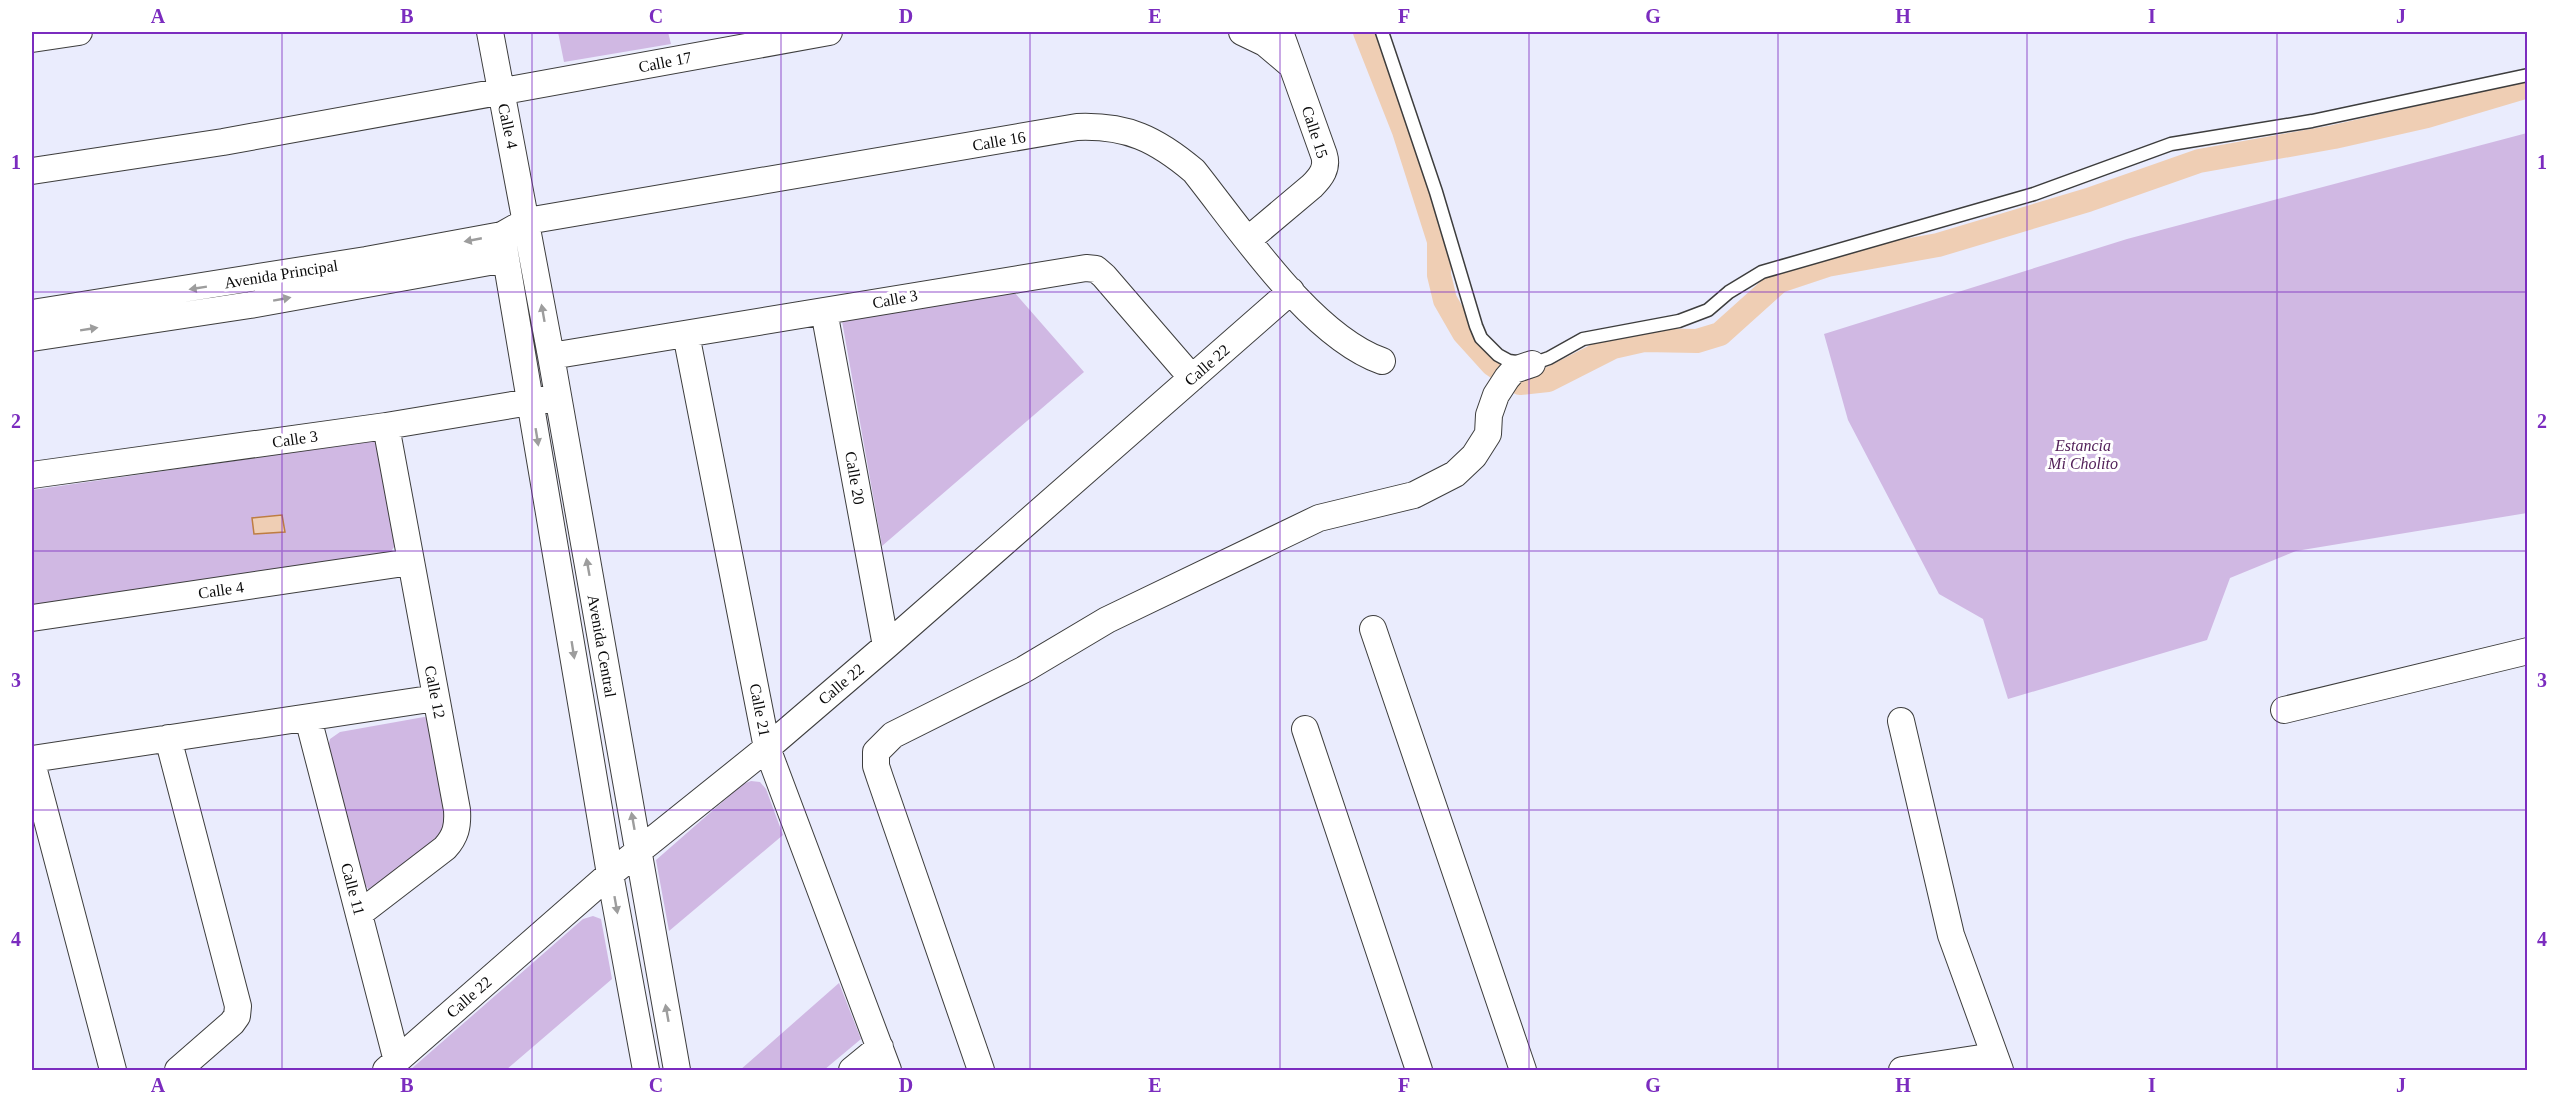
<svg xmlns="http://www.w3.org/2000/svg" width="2559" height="1102" font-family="Georgia,serif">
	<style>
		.green { fill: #d0b8e3 }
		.water { fill: #efceb4; stroke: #be7d42; stroke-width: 1.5 }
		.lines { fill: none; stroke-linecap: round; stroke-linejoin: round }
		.canal { stroke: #efceb4; stroke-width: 24 }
		.service-casing { stroke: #3d3d3d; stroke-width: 15 }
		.minor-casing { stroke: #3d3d3d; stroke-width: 28 }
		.service { stroke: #fff; stroke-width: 12 }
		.minor { stroke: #fff; stroke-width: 26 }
		.oneway { fill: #9d9d9d }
		.grid { fill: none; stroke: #7b2cbf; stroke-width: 1.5; stroke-opacity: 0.55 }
		.labels { text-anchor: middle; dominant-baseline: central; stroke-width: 6; stroke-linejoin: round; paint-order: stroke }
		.street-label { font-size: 16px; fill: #0a0a0a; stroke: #fff }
		.park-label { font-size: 16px; font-style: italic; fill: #53225a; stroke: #fff }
		.neatline { fill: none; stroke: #7b2cbf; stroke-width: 2 }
		.grid-label { font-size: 20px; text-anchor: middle; font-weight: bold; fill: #7b2cbf }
	</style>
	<rect width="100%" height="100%" fill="#eaecfd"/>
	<path class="green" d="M558 32H668L671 44 564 62Z
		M2527 133V513L2296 551 2230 578 2207 640 2008 699 1983 619 1939 594 1848 420 1824 334 2127 239Z
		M1014 292 1084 372 882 546 842 321Z
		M373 441 378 444 396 544 390 553 32 606V490Z
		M424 717 429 718 450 832 369 890 363 883 328 747 330 739 340 732Z
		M751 781 760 782 766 789 783 835 669 931 656 860 743 784Z
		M593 916 601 919 612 979 506 1070H410L583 919Z
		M839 983 861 1039 824 1070H740Z"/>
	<path class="water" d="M282 515 285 532 254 534 252 518Z"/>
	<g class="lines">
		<path class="canal" d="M1365 32 1404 131 1439 241V275L1445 300 1464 333 1492 364 1520 383 1548 380 1613 347 1644 340 1697 341 1720 334 1779 281 1827 265 1938 245 2088 200 2199 161 2334 137 2427 116 2528 86"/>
		<g class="service-casing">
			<path id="service" d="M1382 32 1436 192 1476 326 1481 338 1498 355 1509 361 1532 364 1549 358 1583 339 1679 321 1708 310 1729 292 1762 272 2034 194 2171 144 2312 121 2528 75"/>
		</g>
		<g class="minor-casing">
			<path id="minor" d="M490 32 551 356 677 1070
				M1242 32 1265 43 1291 65
				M32 39 79 32
				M32 171 223 142 829 32
				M502 235 610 874 646 1070
				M1249 239 1312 186C1321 177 1328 168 1324 155L1280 32
				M824 311 886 646
				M32 313 366 260 502 235 527 221 1077 127C1127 125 1156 139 1194 171 1241 230 1311 336 1382 361
				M686 334 767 748 888 1070
				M32 338 250 305 506 259
				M551 356 1086 268 1096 269 1104 276 1192 378
				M32 475 386 426 548 399
				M32 618 411 562
				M1373 629 1523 1070
				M2284 710 2528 651
				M308 718 397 1061
				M1901 721 1951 935 2000 1070
				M1305 729 1419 1070
				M168 738 238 1006 237 1016 232 1023 178 1070
				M32 759 436 698
				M32 763 113 1070
				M359 914 445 848C456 836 458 826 457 810L386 426
				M386 1070 610 874 767 748 886 646 1291 291
				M852 1070 880 1047
				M981 1070 880 778 876 766V752L893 735 1023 670 1107 620 1319 518 1414 495 1455 474 1474 456 1488 434 1489 415 1496 395 1507 378 1514 370 1532 364
				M1902 1070 1994 1056"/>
		</g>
		<use href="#service" class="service"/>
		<use href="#minor" class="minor"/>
	</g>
	<defs><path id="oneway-solid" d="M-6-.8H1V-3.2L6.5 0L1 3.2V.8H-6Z" transform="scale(1.5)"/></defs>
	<g class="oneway">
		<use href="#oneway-solid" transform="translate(473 240) rotate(169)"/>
		<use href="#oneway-solid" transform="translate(198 288) rotate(171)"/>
		<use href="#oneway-solid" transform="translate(282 299) rotate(-10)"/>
		<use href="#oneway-solid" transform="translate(543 313) rotate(-100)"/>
		<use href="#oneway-solid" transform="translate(89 329) rotate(-9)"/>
		<use href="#oneway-solid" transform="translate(537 437) rotate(81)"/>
		<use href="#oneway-solid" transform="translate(588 567) rotate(-100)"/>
		<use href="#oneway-solid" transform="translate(573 650) rotate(81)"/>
		<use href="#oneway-solid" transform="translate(633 821) rotate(-100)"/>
		<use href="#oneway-solid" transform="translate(616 905) rotate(80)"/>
		<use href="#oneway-solid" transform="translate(667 1013) rotate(-100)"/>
	</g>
	<path class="grid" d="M282 32V1070M532 32V1070M781 32V1070M1030 32V1070M1280 32V1070M1529 32V1070M1778 32V1070M2027 32V1070M2277 32V1070M32 292H2528M32 551H2528M32 810H2528"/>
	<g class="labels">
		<g class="street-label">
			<text transform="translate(665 62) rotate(-11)">Calle 17</text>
			<text transform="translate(508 126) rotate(78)">Calle 4</text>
			<text transform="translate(1315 132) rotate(72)">Calle 15</text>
			<text transform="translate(999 141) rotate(-10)">Calle 16</text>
			<text transform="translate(281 274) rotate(-9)">Avenida Principal</text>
			<text transform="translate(895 299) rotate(-10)">Calle 3</text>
			<text transform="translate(1207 365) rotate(-41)">Calle 22</text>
			<text transform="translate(295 439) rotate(-8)">Calle 3</text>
			<text transform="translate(855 478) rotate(80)">Calle 20</text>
			<text transform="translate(221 590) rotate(-8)">Calle 4</text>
			<text transform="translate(602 646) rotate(80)">Avenida Central</text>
			<text transform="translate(841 684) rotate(-40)">Calle 22</text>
			<text transform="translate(435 692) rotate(79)">Calle 12</text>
			<text transform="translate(760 710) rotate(79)">Calle 21</text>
			<text transform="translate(353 889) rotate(75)">Calle 11</text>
			<text transform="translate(469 997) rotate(-41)">Calle 22</text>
		</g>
		<g class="park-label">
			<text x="2083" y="445">Estancia<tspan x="2083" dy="18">Mi Cholito</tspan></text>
		</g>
	</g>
	<rect width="2559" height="1102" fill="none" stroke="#ffffff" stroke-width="66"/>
	<rect x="33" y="33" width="2493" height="1036" class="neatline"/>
	<g class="grid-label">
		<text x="158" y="23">A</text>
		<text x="407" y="23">B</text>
		<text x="656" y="23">C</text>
		<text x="906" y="23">D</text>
		<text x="1155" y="23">E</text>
		<text x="1404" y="23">F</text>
		<text x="1653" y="23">G</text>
		<text x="1903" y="23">H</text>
		<text x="2152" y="23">I</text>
		<text x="2401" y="23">J</text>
		<text x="16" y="169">1</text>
		<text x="2542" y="169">1</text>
		<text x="16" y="428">2</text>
		<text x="2542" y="428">2</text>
		<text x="16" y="687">3</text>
		<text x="2542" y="687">3</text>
		<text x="16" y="946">4</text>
		<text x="2542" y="946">4</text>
		<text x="158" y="1092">A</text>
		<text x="407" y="1092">B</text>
		<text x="656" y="1092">C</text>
		<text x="906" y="1092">D</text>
		<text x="1155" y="1092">E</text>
		<text x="1404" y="1092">F</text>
		<text x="1653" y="1092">G</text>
		<text x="1903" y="1092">H</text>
		<text x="2152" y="1092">I</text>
		<text x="2401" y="1092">J</text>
	</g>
</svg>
